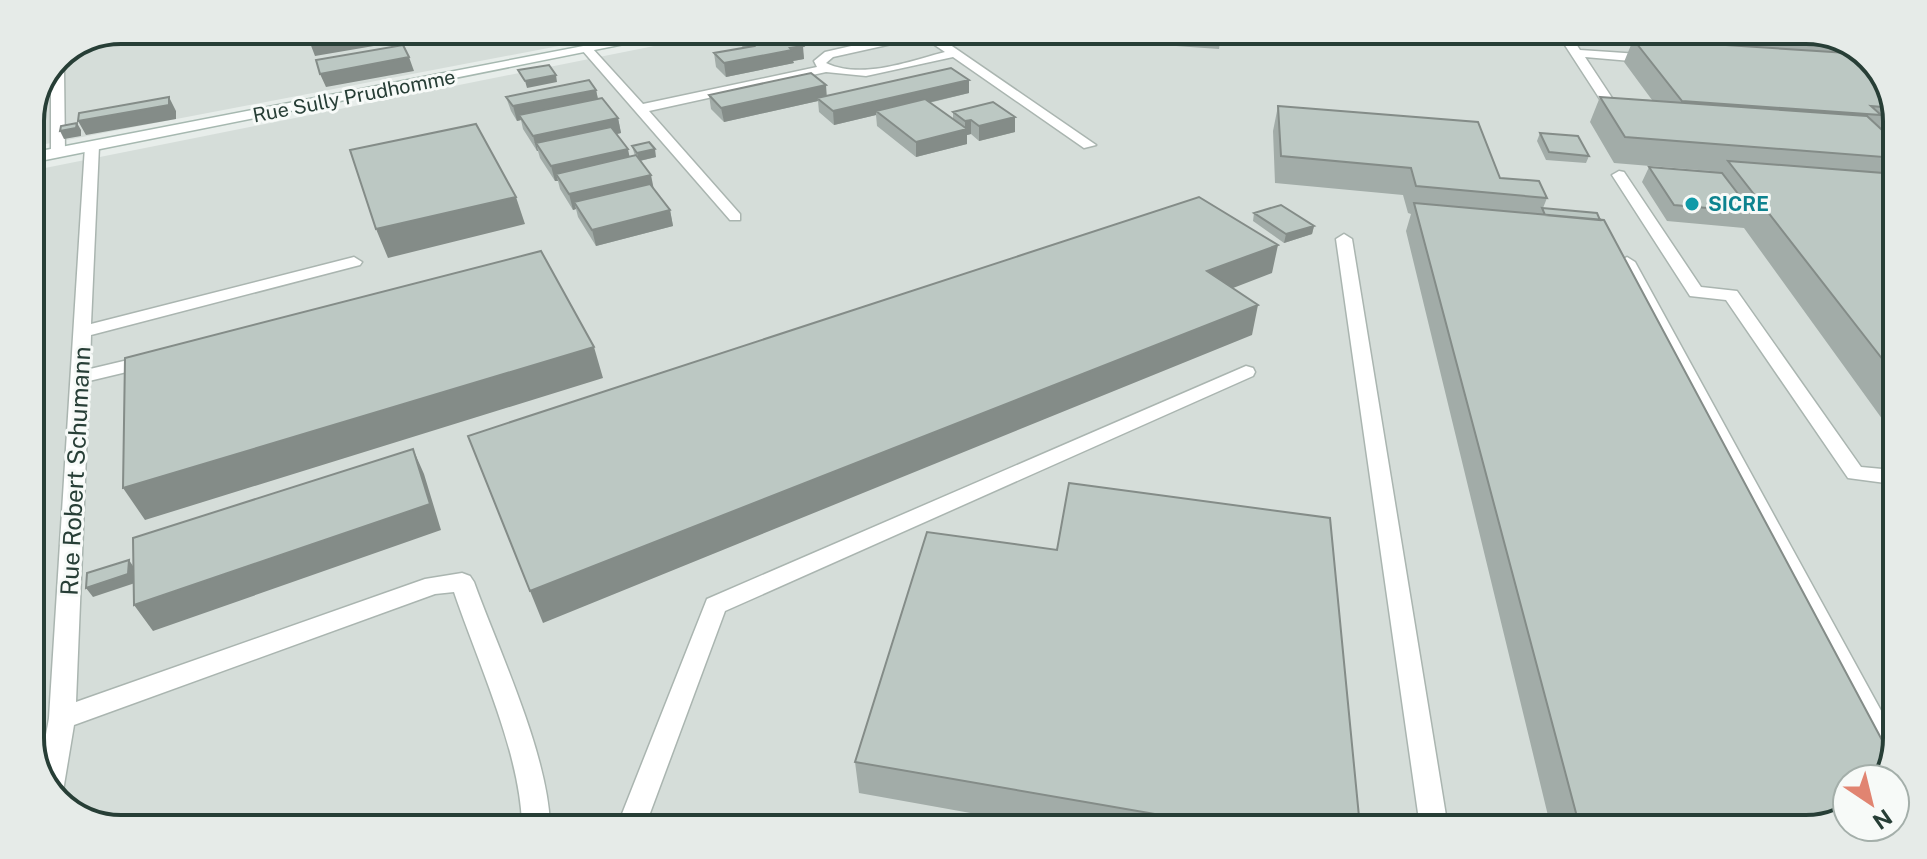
<svg xmlns="http://www.w3.org/2000/svg" width="1927" height="859" font-family="'Public Sans',sans-serif">
	<style>
		.built { fill: #d5ddd9 }
		.lines { fill: none; stroke-linecap: round; stroke-linejoin: round }
		.lane-casing { stroke: #aab5b0; stroke-width: 3 }
		.secondary-casing { stroke: #a6b8b0; stroke-width: 3 }
		.lane { fill: #fff; fill-rule: evenodd }
		.secondary { fill: #fff; fill-rule: evenodd }
		.wall { fill: #a2aca8 }
		.shaded-wall { fill: #848c88 }
		.building { fill: #bcc8c3; stroke: #848c88; stroke-width: 2 }
		.culture-dot { fill: #0f9aa8; stroke: #f7faf8; stroke-width: 3 }
		.labels { text-anchor: middle; dominant-baseline: central; stroke-width: 6; stroke-linejoin: round; paint-order: stroke }
		.far-street-label { font-size: 20px; fill: #273e36; stroke: #f7faf8 }
		.far-culture-label { font-size: 20px; font-weight: bold; fill: #0d838f; stroke: #f7faf8; text-anchor: start }
		.street-label { font-size: 24px; fill: #273e36; stroke: #f7faf8 }
		.rim { fill: none; stroke: #273e36; stroke-width: 4 }
	</style>
	<rect width="100%" height="100%" fill="#e7edea"/>
	<path class="built" d="M121 30 632 32 30 147V116L57 56Z
		M724 32 1841 37 1878 66 1897 115 1890 773 1847 779V817L1806 829 86 822 49 793 30 744V171Z"/>
	<g class="lines">
		<g class="lane-casing">
			<path id="lane" d="M908 33H933L1096 145 1084 148 953 57 866 76 826 72 649 111 740 214V220H730L582 50 592 48 643 104 817 67 814 61 825 52ZM923 37 945 52C910 61 862 80 826 63L833 57Z
				M1559 36H1571L1580 50 1654 55 1660 59 1654 63 1585 57 1618 107 1612 111 1607 110Z
				M55 60 64 70 65 153 58 157 51 153V69Z
				M92 142 99 146 91 324 354 257 362 262 360 265 91 335 90 369 149 355 158 361 156 365 89 381 76 702 425 579 462 573 470 576 474 582C499 651 547 752 550 824H522C520 752 477 660 454 592L435 594 74 725 61 803C32 781 44 750 49 718L85 146Z
				M1619 171 1624 172 1701 287 1737 291 1861 467 1893 470V484L1848 478 1726 300 1690 296 1612 175Z
				M1344 234 1352 239 1448 828 1420 827 1336 239Z
				M1627 257 1635 262 1890 727V764L1880 760 1619 262Z
				M1246 366 1253 368 1255 372 1253 376 725 611 646 824H618L707 599Z"/>
		</g>
		<g class="secondary-casing">
			<path id="secondary" d="M656 32H684L30 163V153Z"/>
		</g>
		<use href="#lane" class="lane"/>
		<use href="#secondary" class="secondary"/>
	</g>
	<path class="wall" d="M740 33H836V39L802 45 804 59 793 61 794 63 726 77 716 67 714 53 743 48 742 46Z
		M1091 34 1221 35 1219 49 1091 40Z
		M1265 35H1290L1289 37Z
		M1601 36 1841 37 1848 42 1842 53 1878 66 1897 115V134L1886 133 1896 143 1893 434 1744 228 1667 221 1642 182 1649 167 1723 172 1614 163 1590 122 1600 97 1652 100 1624 62 1631 45 1606 43Z
		M596 90 598 99 618 118 621 133 617 134 630 157 635 156 632 146 656 157 640 161 654 189 670 210 673 226 596 246 578 217 576 209 573 210 560 189 558 181H555L540 158 538 151H537L523 129 521 120 517 121 511 111 506 97Z
		M969 93 929 103 953 119V112L1015 132 979 141 971 134 967 135V144L916 157 877 126 876 115 834 125 819 112 818 101 724 122 711 109 709 95 827 96Z
		M1278 106 1500 178 1547 198 1543 208 1806 829 1551 828 1406 231 1411 214 1408 213 1403 195 1275 183 1273 131Z
		M1540 133 1589 156 1586 163 1546 160 1537 141Z
		M1254 213 1314 226 1312 234 1284 243 1253 221Z
		M855 762 1360 827 1043 826 859 793Z"/>
	<path class="shaded-wall" d="M379 31H406L409 40 315 56 310 43Z
		M798 33H836V39L773 51 772 38Z
		M803 46 804 59 793 61 794 63 726 77 724 63Z
		M409 57 414 71 326 87 320 74Z
		M556 75 557 82 527 88 525 81Z
		M969 80V93L880 114 876 111V115L834 125 833 111Z
		M826 85 827 99 817 98 818 101 724 122 721 108Z
		M596 90 599 104 519 115 521 120 517 121 513 106Z
		M169 97 176 111V119L86 135 78 121Z
		M1015 117V132L979 141V126Z
		M618 118 621 133 541 150 536 143 538 151H537L533 136Z
		M971 120V134L967 135V144L916 157V142L965 130V121Z
		M77 123 81 130V136L64 139 60 131Z
		M628 149 631 164 556 174 558 181H555L551 166Z
		M655 149 656 157 639 161 637 153Z
		M651 175 654 190 574 202 576 209 573 210 569 194Z
		M516 197 525 224 388 258 376 229Z
		M670 210 673 226 596 246 592 230Z
		M1314 226 1312 234 1284 243 1286 234Z
		M1278 245 1272 273 1202 300 1207 271Z
		M1258 305 1252 335 543 623 530 591Z
		M594 347 603 378 145 520 123 488Z
		M413 449 424 474 441 530 153 631 134 605Z
		M129 560 135 569V583L93 597 86 588Z"/>
	<path class="building" d="M306 31H379L310 43Z
		M740 33H798L772 38 785 44 798 42 803 46 790 48 792 50 724 63 714 53 754 46Z
		M1633 39 1863 54 1878 66 1894 108 1871 106 1881 115 1682 101Z
		M403 45 409 57 320 74 316 60Z
		M549 65 556 75 525 81 518 70Z
		M951 68 969 80 833 111 817 98Z
		M811 73 826 85 721 108 709 95Z
		M589 80 596 90 513 106 506 97Z
		M169 97V105L78 121 79 113Z
		M1600 97 1867 116 1896 143V158L1625 137Z
		M602 98 618 118 533 136 519 115Z
		M925 99 967 129 916 142 876 111Z
		M993 102 1015 117 979 126 971 120 965 121 953 112Z
		M1278 106 1478 122 1500 178 1539 181 1547 198 1416 186 1411 168 1281 156Z
		M77 123 76 128 60 131 61 126Z
		M476 124 516 197 376 229 350 150Z
		M611 127 628 149 551 166 536 143Z
		M1540 133 1578 136 1589 156 1549 152Z
		M649 142 655 149 637 153 632 146Z
		M636 155 651 175 569 194 556 174Z
		M1728 161 1896 174 1894 374Z
		M1649 167 1722 173 1752 212 1674 205Z
		M650 184 670 210 592 230 574 202Z
		M1199 197 1278 245 1207 271 1258 305 530 591 468 436Z
		M1414 203 1604 220 1890 755V773L1885 779H1847V817L1806 829 1580 828Z
		M1281 205 1314 226 1286 234 1254 213Z
		M1542 208 1597 213 1600 220 1545 215Z
		M541 251 594 347 123 488 125 358Z
		M413 449 430 504 134 605 133 538Z
		M1069 483 1330 518 1360 827H1230L855 762 927 532 1057 550Z
		M129 560 128 574 86 588 87 573Z"/>
	<circle class="culture-dot" cx="1692" cy="204" r="8"/>
	<g class="labels">
		<g class="far-street-label">
			<text transform="translate(354 96) rotate(-11)">Rue Sully Prudhomme</text>
		</g>
		<g class="far-culture-label">
			<text x="1708" y="204">SICRE</text>
		</g>
		<g class="street-label">
			<text transform="translate(75 471) rotate(-87)">Rue Robert Schumann</text>
		</g>
	</g>
	<path d="M0 0H1927V859H0ZM121 44H1806A77 77 0 0 1 1883 121V738A77 77 0 0 1 1806 815H121A77 77 0 0 1 44 738V121A77 77 0 0 1 121 44Z" fill="#e6ebe8" fill-rule="evenodd"/>
	<path class="rim" d="M121 44H1806A77 77 0 0 1 1883 121V738A77 77 0 0 1 1806 815H121A77 77 0 0 1 44 738V121A77 77 0 0 1 121 44Z"/>
	<g transform="translate(1871 803) rotate(145)"><circle r="38" fill="#f7faf8" stroke="#a4afaa" stroke-width="2"/>
	<path d="M0-6L14 30L0 20L-14 30Z" fill="#e18471"/>
	<text y="-12" font-size="22" font-weight="bold" text-anchor="middle" fill="#273e36">N</text>
	</g>
</svg>
